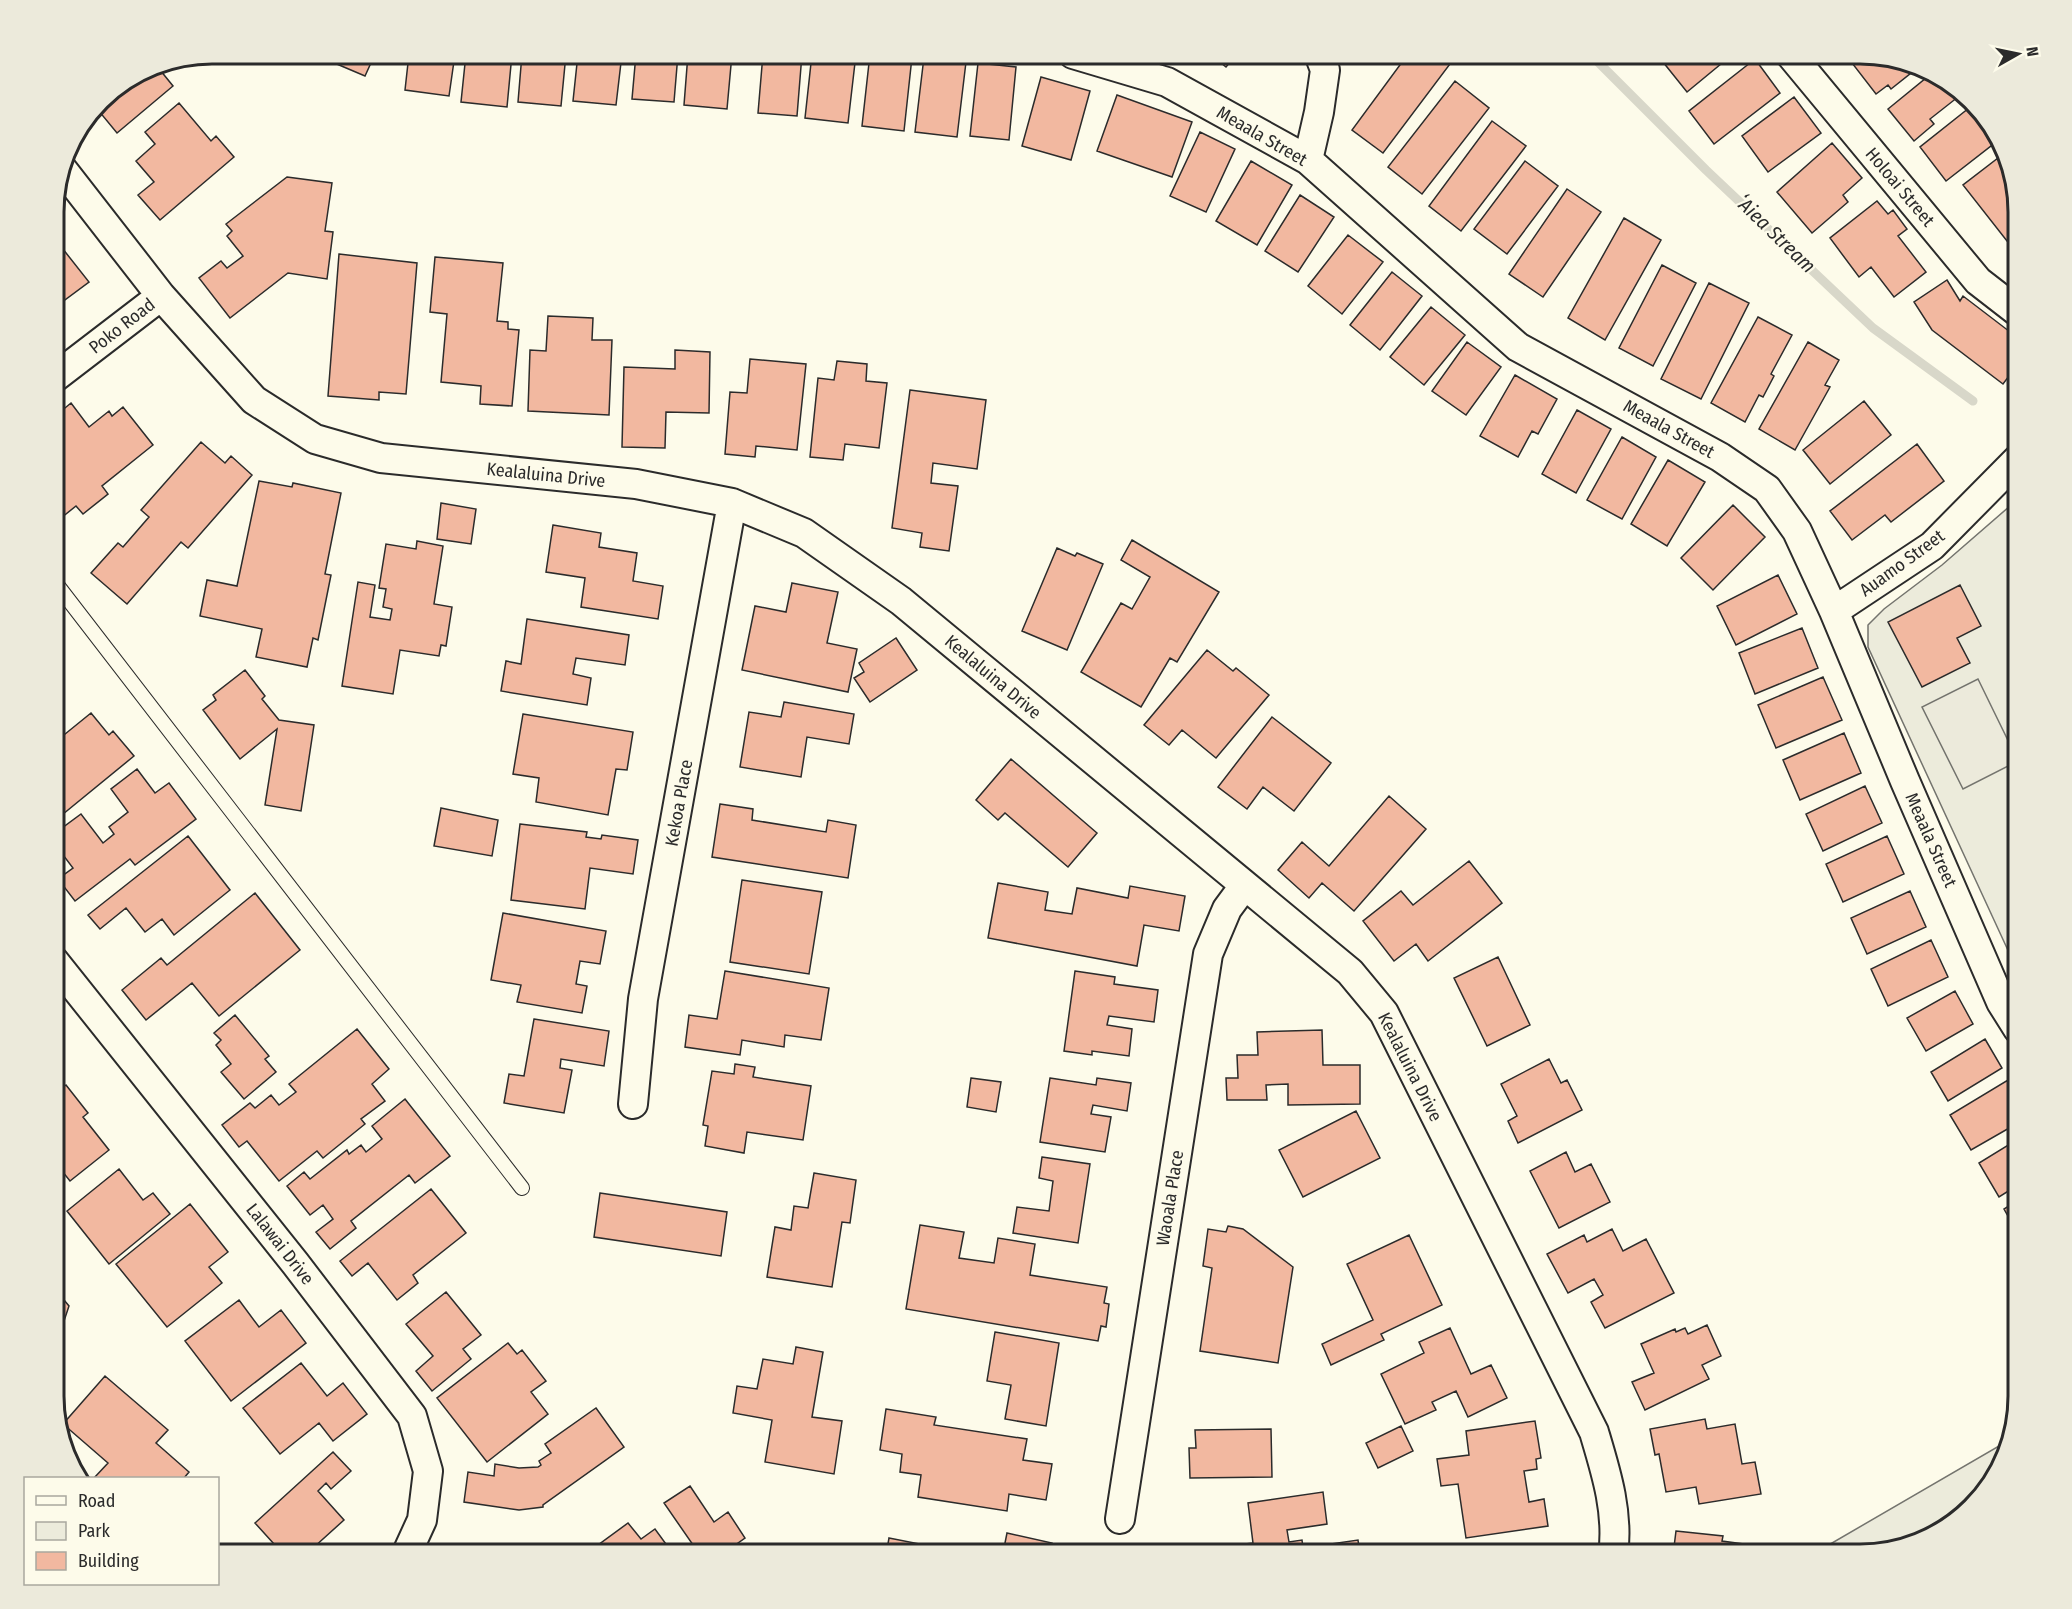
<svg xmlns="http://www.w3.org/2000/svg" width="2072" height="1609" font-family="'Fira Sans Condensed',sans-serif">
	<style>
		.green { fill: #ecebdb; stroke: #74746e; stroke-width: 1.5 }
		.parking { fill: #eceadb; stroke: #74746e; stroke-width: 1.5 }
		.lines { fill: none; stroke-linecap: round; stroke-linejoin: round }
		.stream { stroke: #d8d7c9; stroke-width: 9 }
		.building { fill: #f2b8a0; stroke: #2b2b2b; stroke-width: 1.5 }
		.service-casing { stroke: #2b2b2b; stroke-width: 16 }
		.minor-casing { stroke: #2b2b2b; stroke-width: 32 }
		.service { stroke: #fdfbea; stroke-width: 14 }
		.minor { stroke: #fdfbea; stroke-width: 28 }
		.labels { text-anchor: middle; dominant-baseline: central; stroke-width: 4.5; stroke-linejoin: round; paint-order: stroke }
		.street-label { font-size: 18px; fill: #2b2b2b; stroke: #fdfbea }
		.water-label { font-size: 20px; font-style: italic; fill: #2b2b2b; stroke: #fdfbea }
		.rim { fill: none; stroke: #2b2b2b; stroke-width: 3 }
	</style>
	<rect width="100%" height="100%" fill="#fdfbea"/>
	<path class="green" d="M2018 499V972L1868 647V625L1884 609 1942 565Z
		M2011 1439 2009 1448 1985 1493 1929 1539 1859 1555H1825L1820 1550Z"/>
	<path class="parking" d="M1978 679 2018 761 1963 789 1922 707Z"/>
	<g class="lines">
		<path class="stream" d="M1590 54 1706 170 1873 328 1973 401"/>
	</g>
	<path class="building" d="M327 54H375L365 76 325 59Z
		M409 54H455L449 96 405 90Z
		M466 54H512L507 107 461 102Z
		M522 54H566L561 106 518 102Z
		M578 54H622L616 105 573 101Z
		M636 54H678L674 102 632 99Z
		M688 54H732L727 109 684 105Z
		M763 54H802L797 116 758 113Z
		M812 54H856L848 123 805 118Z
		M870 54 912 57 904 131 862 126Z
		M1210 54H1237L1226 67Z
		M1408 54H1445L1453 60 1383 153 1352 130Z
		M1672 54H1733L1687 92 1663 62Z
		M1863 55 1911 63 1914 64 1908 69 1911 73 1891 89 1888 85 1876 94 1852 63Z
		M924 57 966 62 957 137 915 132Z
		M1755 59 1780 93 1714 144 1689 111Z
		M978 63 1016 67 1009 140 970 136Z
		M156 65 173 86 117 133 98 110 109 102 105 97 108 94Z
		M1931 74 1946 82 1958 97 1930 119 1934 124 1914 141 1888 109Z
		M1041 77 1090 91 1071 160 1022 146Z
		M1455 81 1489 108 1422 194 1388 167Z
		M1117 95 1192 122 1172 177 1097 151Z
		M1794 97 1821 133 1768 172 1742 136Z
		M179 103 211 141 216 136 234 157 160 220 138 195 154 182 136 161 155 144 145 132Z
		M1969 108 1996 142 1946 181 1920 147Z
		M1492 121 1526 146 1461 231 1429 206Z
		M1200 132 1235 149 1206 212 1170 196Z
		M1832 143 1862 178 1843 195 1848 202 1812 233 1777 192Z
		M1998 158 2008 171 2018 212V255L1963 185Z
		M1251 161 1292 185 1257 245 1216 221Z
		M1525 161 1558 186 1507 254 1474 229Z
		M287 177 332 183 325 231 333 232 327 279 288 273 230 318 199 278 221 261 227 268 243 256 227 236 232 231 226 224Z
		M1567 189 1601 212 1543 297 1509 274Z
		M1300 195 1334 217 1298 272 1265 251Z
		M1877 201 1888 214 1893 210 1907 229 1898 236 1926 272 1894 297 1871 267 1859 277 1830 238Z
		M1624 218 1661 240 1605 340 1568 318Z
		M1348 235 1383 262 1342 314 1308 286Z
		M55 239 89 282 54 308V240Z
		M339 254 417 263 406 394 379 392V400L328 396Z
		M435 257 503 263 497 321 508 322V329L519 330 512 406 480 404 481 386 441 382 447 314 430 312Z
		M1662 265 1696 283 1653 366 1619 348Z
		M1392 272 1422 296 1380 350 1350 325Z
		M1947 280 1960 301 1963 296 2018 338V364L2003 384 1932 330 1914 302Z
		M1709 283 1749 303 1701 399 1661 379Z
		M1431 307 1465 335 1424 385 1390 357Z
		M548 316 593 318 592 340H612L609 415 528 411 530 350 546 351Z
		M1758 317 1792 335 1771 374 1774 376 1763 397 1759 395 1745 422 1711 403Z
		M1467 342 1501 367 1466 415 1432 391Z
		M1808 342 1839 360 1825 385 1830 387 1795 450 1759 429Z
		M675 350 710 352 709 413 666 412 665 448 622 447 624 367 675 369Z
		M750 359 806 364 797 450 756 446 755 457 725 454 730 392 747 393Z
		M837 361 867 364 866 381 887 383 879 448 845 444 843 460 810 457 818 378 834 380Z
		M1515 375 1557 399 1538 434 1532 431 1518 457 1480 436Z
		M910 390 986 400 977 469 933 463 931 483 958 486 949 551 920 547 922 533 892 528Z
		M1864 401 1891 435 1830 484 1803 450Z
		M71 403 89 427 109 411 112 416 123 407 153 445 102 486 108 494 83 514 76 506 56 522 54 519V417Z
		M1577 410 1611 429 1576 493 1542 474Z
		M1622 437 1656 457 1622 519 1587 500Z
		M201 442 225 463 231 456 252 475 188 548 181 542 127 604 91 573 118 543 123 547 149 517 141 510Z
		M1917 444 1944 481 1891 522 1885 515 1852 540 1830 511Z
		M1668 460 1705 482 1667 546 1631 524Z
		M259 481 292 487 293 483 341 493 325 574 331 575 318 640 313 638 307 667 256 657 262 629 200 616 207 580 237 586Z
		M441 503 476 509 471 544 437 539Z
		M1733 505 1765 537 1713 590 1681 558Z
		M553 525 601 533 599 547 637 553 633 581 663 586 658 619 581 607 585 578 546 572Z
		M1132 540 1219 592 1177 662 1170 658 1141 707 1081 672 1121 603 1132 609 1150 577 1121 560Z
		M417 541 443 546 434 604 452 607 446 646 441 645 439 656 400 650 393 694 342 686 358 582 375 585 370 617 390 620 392 609 383 607 386 589 379 588 386 544 416 549Z
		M1057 548 1075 556 1077 553 1103 564 1067 650 1022 631Z
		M1778 575 1797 614 1736 645 1717 606Z
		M792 583 838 592 827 643 857 649 848 692 742 670 755 606 786 612Z
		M1960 585 1981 626 1957 638 1970 663 1922 687 1888 622Z
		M527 619 629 635 625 665 576 658 573 674 591 678 587 705 501 691 506 661 521 664Z
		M1802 628 1818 668 1755 694 1739 653Z
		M896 638 917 670 870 702 854 678 864 672 859 663Z
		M1207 650 1233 671 1236 668 1269 695 1216 758 1182 730 1169 745 1144 725Z
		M245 670 265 696 262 699 279 720 314 725 301 811 265 805 277 729 240 759 203 710 216 700 213 695Z
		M1823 677 1842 720 1776 748 1758 705Z
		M784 702 854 714 849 744 807 737 801 777 740 767 749 712 781 717Z
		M91 713 109 735 113 731 134 756 57 819 54 815V782L63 775 54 764V743Z
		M523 714 633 732 627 770 616 769 608 815 536 802 539 778 513 774Z
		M1272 717 1331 763 1294 811 1263 787 1247 809 1218 787Z
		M1844 733 1861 773 1800 800 1783 760Z
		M1011 759 1097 833 1068 867 1005 813 998 820 976 800Z
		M137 769 155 793 169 783 196 819 135 865 130 859 75 901 58 879 73 868 54 843V834L81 814 103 843 114 834 109 827 128 812 111 789Z
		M1865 786 1882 823 1823 851 1806 814Z
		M1389 796 1426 829 1354 911 1322 883 1309 898 1278 870 1302 842 1329 866Z
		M720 804 753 809 752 820 826 832 828 820 856 825 848 878 712 857Z
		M441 808 498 820 492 856 434 846Z
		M520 824 587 832 586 837 601 839 602 835 638 840 633 874 590 868 585 909 511 900Z
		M188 836 230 890 174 935 162 919 145 932 126 908 100 929 88 915Z
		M1887 836 1904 874 1843 902 1826 864Z
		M1469 861 1502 903 1428 961 1416 944 1394 961 1363 921 1401 891 1413 905Z
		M742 880 822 892 809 974 730 962Z
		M998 883 1048 892 1045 910 1072 914 1077 888 1128 898 1130 886 1185 896 1179 931 1144 925 1137 966 988 938Z
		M1910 891 1926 927 1867 954 1851 918Z
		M255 893 300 950 219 1016 192 983 146 1020 122 990 161 958 167 965Z
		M503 913 606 931 600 964 580 961 576 984 587 986 582 1013 517 1002 521 985 491 980Z
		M1931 940 1948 977 1888 1006 1871 969Z
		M1498 957 1530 1025 1487 1046 1454 978Z
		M725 971 829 988 821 1040 785 1035 784 1047 742 1040 740 1055 685 1047 689 1015 717 1019Z
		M1075 971 1115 977 1114 984 1158 990 1154 1022 1109 1016 1107 1025 1132 1029 1129 1056 1092 1051V1055L1064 1051Z
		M1955 991 1973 1024 1926 1051 1907 1018Z
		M235 1015 269 1056 265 1059 276 1072 244 1099 221 1072 231 1064 216 1045 221 1040 214 1033Z
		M534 1019 609 1031 604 1066 561 1059 560 1068 572 1070 564 1113 504 1103 509 1074 524 1076Z
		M357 1029 389 1069 372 1084 385 1101 361 1119 365 1124 323 1158 317 1151 279 1181 247 1141 239 1147 222 1125 250 1103 255 1108 271 1095 279 1105 296 1092 289 1084Z
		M1322 1030 1323 1065H1360V1104L1288 1105V1084L1266 1085 1267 1100H1227L1226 1078H1238L1237 1055H1258L1257 1032Z
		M1985 1039 2002 1068 1948 1101 1931 1072Z
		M1549 1059 1561 1083 1567 1080 1582 1110 1518 1143 1508 1121 1517 1116 1501 1084Z
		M735 1064 755 1067 753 1077 811 1086 803 1140 747 1132 744 1153 705 1146 708 1126 703 1125 712 1071 734 1074Z
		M971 1078 1001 1082 996 1112 967 1107Z
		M1050 1078 1096 1085 1097 1078 1131 1083 1127 1111 1093 1105 1091 1114 1111 1117 1105 1152 1040 1142Z
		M2008 1080 2018 1097V1123L1971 1150 1950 1115Z
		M66 1085 88 1113 83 1117 109 1150 70 1181 54 1161V1094Z
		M405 1099 450 1156 415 1183 409 1175 351 1221 356 1228 330 1249 316 1232 333 1219 323 1205 310 1215 287 1186 304 1172 310 1179 347 1150 349 1154 361 1145 366 1152 382 1139 372 1126Z
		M1356 1111 1380 1158 1303 1197 1279 1150Z
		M2018 1139V1185L1999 1197 1979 1163Z
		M1566 1152 1575 1172 1591 1164 1610 1202 1559 1228 1530 1171Z
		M1042 1157 1090 1164 1078 1243 1013 1233 1017 1207 1049 1211 1053 1181 1039 1178Z
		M119 1169 143 1200 153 1193 170 1214 109 1264 67 1211Z
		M814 1173 856 1180 850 1223 842 1222 832 1287 767 1277 775 1227 791 1230 794 1206 808 1208Z
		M431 1189 466 1233 413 1275 418 1283 397 1300 368 1263 352 1276 340 1261Z
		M600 1193 727 1212 721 1256 594 1237Z
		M2018 1200V1234L2004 1209Z
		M190 1204 228 1252 209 1267 222 1283 167 1327 116 1264Z
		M920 1225 964 1232 959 1258 994 1263 998 1238 1035 1244 1030 1275 1107 1287 1104 1303 1109 1304 1106 1327 1101 1326 1098 1341 906 1309Z
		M1228 1226 1243 1229 1293 1267 1278 1363 1200 1351 1212 1268 1203 1266 1208 1229 1226 1232Z
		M1612 1229 1623 1251 1646 1239 1674 1293 1605 1328 1591 1302 1603 1295 1594 1279 1568 1293 1547 1254 1584 1235 1587 1242Z
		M1409 1235 1442 1305 1381 1334 1384 1340 1331 1365 1322 1344 1373 1320 1347 1264Z
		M54 1288 69 1306 54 1351Z
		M446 1292 481 1335 463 1349 471 1359 432 1391 416 1371 433 1356 406 1324Z
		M239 1300 259 1327 281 1310 306 1343 231 1401 185 1341Z
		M1707 1325 1721 1356 1702 1365 1709 1379 1645 1410 1632 1382 1654 1373 1641 1344 1675 1329 1676 1332 1685 1328 1688 1334Z
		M1450 1328 1471 1374 1491 1365 1507 1398 1468 1417 1456 1391 1432 1402 1436 1410 1405 1424 1381 1374 1424 1353 1419 1342Z
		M995 1332 1059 1343 1046 1426 1005 1419 1011 1385 987 1381Z
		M508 1343 517 1354 522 1350 546 1381 531 1392 548 1414 487 1462 437 1398Z
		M796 1347 823 1352 812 1417 842 1421 834 1474 765 1462 772 1420 733 1413 737 1386 757 1389 763 1359 793 1364Z
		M301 1363 327 1396 343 1383 367 1414 333 1441 319 1423 280 1454 243 1408Z
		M105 1376 168 1430 156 1443 189 1472 184 1478H94L108 1463 63 1424Z
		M596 1408 624 1447 543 1505V1507L519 1510 464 1502 468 1472 494 1476 495 1464 519 1468 538 1467 541 1465 539 1461 551 1453 545 1444Z
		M886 1409 936 1417 934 1425 1027 1439 1023 1460 1052 1464 1046 1500 1009 1494 1007 1511 918 1497 921 1475 900 1472 902 1454 880 1450Z
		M1705 1419 1707 1429 1735 1424 1742 1464 1755 1462 1761 1494 1699 1504 1696 1487 1666 1492 1659 1454 1655 1455 1650 1429Z
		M1535 1421 1541 1458 1536 1459 1537 1469 1524 1471 1529 1502 1544 1499 1548 1526 1466 1538 1458 1484 1441 1486 1437 1459 1469 1455 1466 1431Z
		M1401 1426 1413 1451 1378 1468 1366 1443Z
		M1271 1429 1272 1477 1190 1478 1189 1448H1196L1195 1430Z
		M333 1452 351 1471 331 1489 326 1483 318 1491 344 1520 313 1548 319 1555H284L255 1523Z
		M690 1486 714 1522 728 1512 745 1538 721 1555H700L664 1503Z
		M1323 1492 1327 1524 1287 1530 1289 1542 1302 1540 1303 1548 1358 1540 1360 1555H1240L1238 1545 1253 1543 1248 1503Z
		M628 1523 641 1539 655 1529 674 1555H599L594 1548Z
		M1676 1531 1723 1536 1722 1541 1758 1546 1757 1555H1673Z
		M1007 1533 1052 1543 1050 1555H984L986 1544 1004 1548Z
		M889 1538 930 1546 928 1555H886Z
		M255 1547 263 1555H246Z
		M1523 1548 1557 1551V1555H1522Z"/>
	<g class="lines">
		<g class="service-casing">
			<path id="service" d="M54 581 522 1188"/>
		</g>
		<g class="minor-casing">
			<path id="minor" d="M1073 54 1167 82 1308 160 1518 347 1720 457 1767 489 1797 531 1834 611 1905 781 2001 1002 2018 1029
				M1790 54 1978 281 2018 312
				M1308 160 1319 112 1325 70 1319 54
				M63 170 161 296 254 400 315 439 381 458 636 484 732 503 804 533 901 601 1350 972 1384 1013 1594 1432C1606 1472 1619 1513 1613 1555
				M54 378 161 296
				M1834 611 1932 546 2018 459
				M54 961 295 1263 412 1416 428 1471 422 1520 406 1555
				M633 1104 643 999 732 503
				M1120 1519 1208 954 1227 909 1244 886"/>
		</g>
		<use href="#service" class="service"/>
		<use href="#minor" class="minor"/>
	</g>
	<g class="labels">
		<g class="street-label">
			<text transform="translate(1262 136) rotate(30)">Meaala Street</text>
			<text transform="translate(1900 187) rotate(50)">Holoai Street</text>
			<text transform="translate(122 326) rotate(-38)">Poko Road</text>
			<text transform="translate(1669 429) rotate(29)">Meaala Street</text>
			<text transform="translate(546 475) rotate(6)">Kealaluina Drive</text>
			<text transform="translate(1902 563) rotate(-36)">Auamo Street</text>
			<text transform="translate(993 677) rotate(40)">Kealaluina Drive</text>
			<text transform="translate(679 803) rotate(-80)">Kekoa Place</text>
			<text transform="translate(1931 840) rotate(66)">Meaala Street</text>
			<text transform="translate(1410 1067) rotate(63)">Kealaluina Drive</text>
			<text transform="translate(1170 1198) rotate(-81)">Waoala Place</text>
			<text transform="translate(280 1244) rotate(52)">Lalawai Drive</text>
		</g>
		<g class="water-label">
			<text transform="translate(1776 234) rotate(44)">ʻAiea Stream</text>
		</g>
	</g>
	<path d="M0 0H2072V1609H0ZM212 64H1860A148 148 0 0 1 2008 212V1396A148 148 0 0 1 1860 1544H212A148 148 0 0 1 64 1396V212A148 148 0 0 1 212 64Z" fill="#eceadb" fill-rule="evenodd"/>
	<path class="rim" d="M212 64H1860A148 148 0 0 1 2008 212V1396A148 148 0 0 1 1860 1544H212A148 148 0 0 1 64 1396V212A148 148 0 0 1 212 64Z"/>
	<rect x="24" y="1477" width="195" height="108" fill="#fdfbea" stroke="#a9a89e" stroke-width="1.5"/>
	<rect x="36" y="1496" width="30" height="9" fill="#fdfbea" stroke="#a9a89e" stroke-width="1.5"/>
	<text x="78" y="1507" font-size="18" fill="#2b2b2b">Road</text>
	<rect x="36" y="1522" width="30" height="18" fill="#ecebdb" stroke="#a9a89e" stroke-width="1.5"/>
	<text x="78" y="1537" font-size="18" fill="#2b2b2b">Park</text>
	<rect x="36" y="1552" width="30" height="18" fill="#f2b8a0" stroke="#a9a89e" stroke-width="1.5"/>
	<text x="78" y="1567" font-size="18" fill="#2b2b2b">Building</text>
	<g transform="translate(2018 54) rotate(81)" stroke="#fdfbea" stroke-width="4.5" paint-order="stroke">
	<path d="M0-4.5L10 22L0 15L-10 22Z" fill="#2b2b2b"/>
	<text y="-9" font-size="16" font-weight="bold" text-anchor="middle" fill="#2b2b2b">N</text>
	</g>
</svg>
